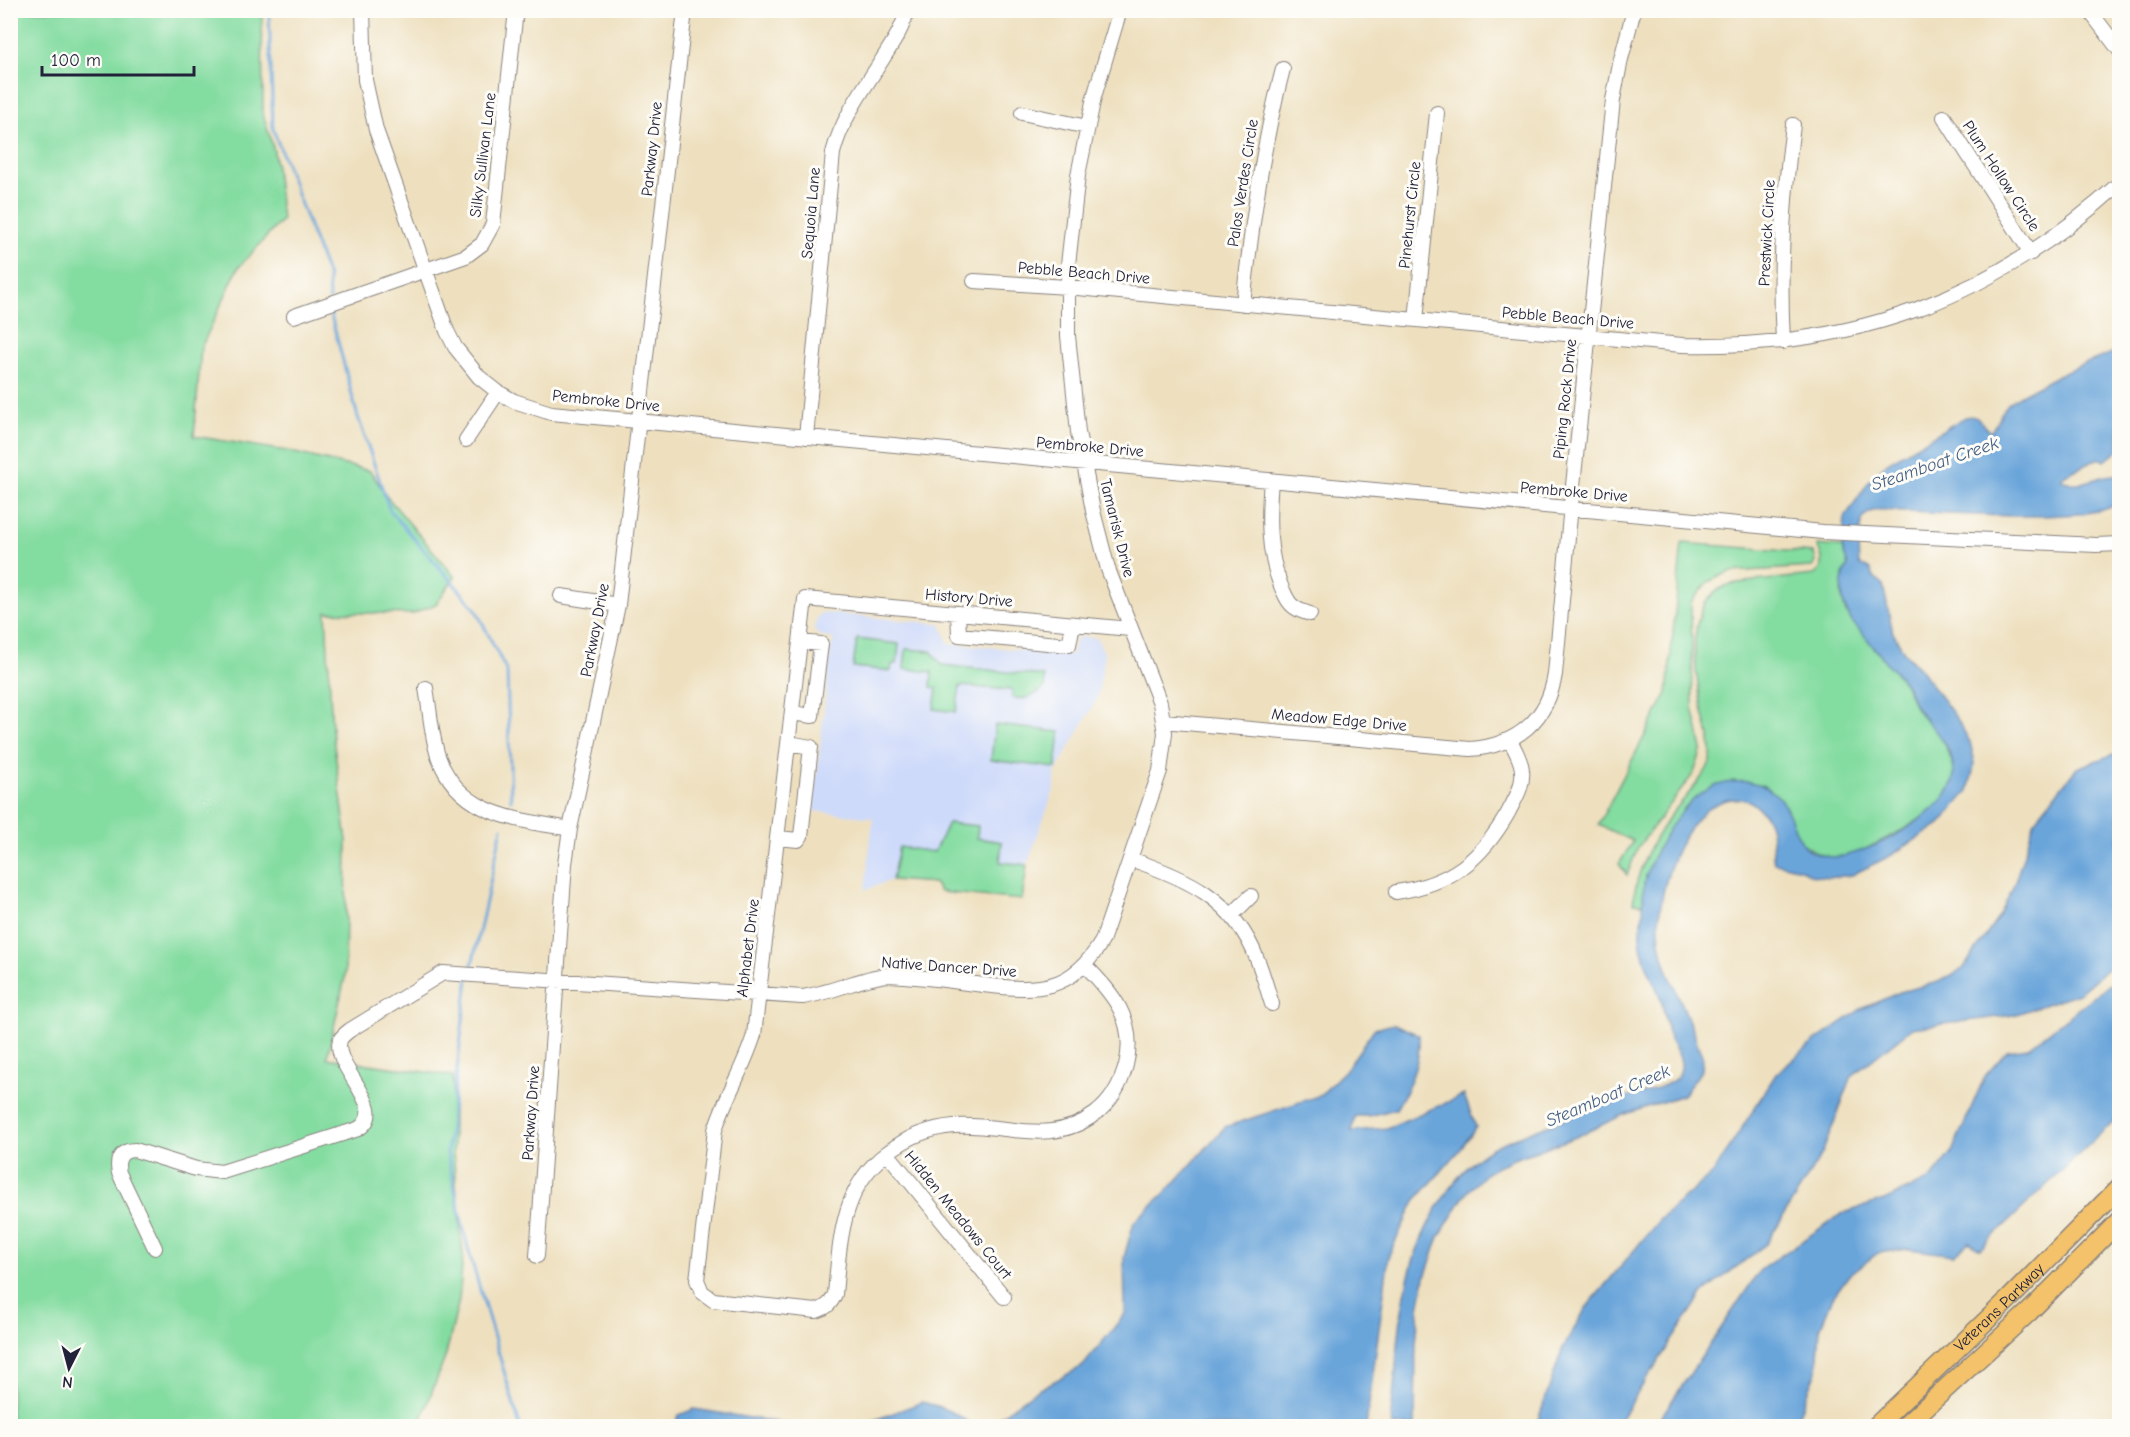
<svg xmlns="http://www.w3.org/2000/svg" width="2130" height="1437" font-family="'Comic Neue',sans-serif">
	<style>
		.built { fill: #cedafa }
		.green { fill: #83dca0; stroke: #527f6e; stroke-width: 1.5 }
		.water { fill: #6aa5da; stroke: #46648a; stroke-width: 1.5 }
		.lines { fill: none; stroke-linecap: round; stroke-linejoin: round }
		.stream { stroke: #6aa5da; stroke-width: 3 }
		.minor-casing { stroke: #88817d; stroke-width: 16 }
		.major-casing { stroke: #88817d; stroke-width: 21 }
		.minor { stroke: #fff; stroke-width: 14 }
		.major { stroke: #f3c26a; stroke-width: 18 }
		.labels { text-anchor: middle; dominant-baseline: central; stroke-width: 6; stroke-linejoin: round; paint-order: stroke }
		.street-label { font-size: 16px; fill: #22223b; stroke: #fdfcf7 }
		.water-label { font-size: 18px; font-style: italic; fill: #425d83; stroke: #fdfcf7 }
	</style>
	<rect width="100%" height="100%" fill="#fdfcf7"/>
	<filter id="ink" filterUnits="userSpaceOnUse"><feTurbulence type="fractalNoise" baseFrequency=".0167" numOctaves="2"/><feDisplacementMap in="SourceGraphic" scale="12" xChannelSelector="R" yChannelSelector="G"/><feConvolveMatrix kernelMatrix="1 2 1 2 8 2 1 2 1" color-interpolation-filters="sRGB"/></filter>
	<filter id="wash" filterUnits="userSpaceOnUse"><feTurbulence type="fractalNoise" baseFrequency=".008" numOctaves="4" result="noise"/><feDisplacementMap in="SourceGraphic" scale="24" xChannelSelector="R" yChannelSelector="G"/><feGaussianBlur stdDeviation="1.35" result="paint"/><feColorMatrix in="noise" values="0 0 0 0 0 0 0 0 0 0 0 0 0 0 0 0 0 1.4 0 .05"/><feComposite in="paint" operator="in"/></filter>
	<g filter="url(#wash)">
		<rect width="100%" height="100%" fill="#eee0bf"/>
		<path class="built" d="M828 613 941 624 948 643 1072 655 1075 641 1079 637 1097 638 1105 655 1097 699 1055 773V787L1027 865 1022 900 940 892 934 883 892 880 865 890 873 818 813 811 831 647 834 639 820 636 814 630 817 618 820 614Z"/>
		<path class="green" d="M10 11H262L263 114 274 151 282 220 238 268 201 348 194 436 287 451 370 471 389 499 455 577 436 604 413 614 326 612 332 730 347 841 345 977 327 1058 453 1076V1152L463 1255 459 1300 446 1355 419 1426H11Z
			M1682 543 1814 553 1816 562 1812 567 1729 572 1708 582 1691 602 1693 707 1702 749 1694 773 1638 847 1627 875 1619 864 1633 841 1598 825 1667 693Z
			M1817 545 1842 547 1848 566 1843 575 1841 594 1845 611 1904 683 1916 709 1940 735 1955 769 1954 784 1942 800 1928 814 1906 828 1860 852 1844 856 1830 857 1819 854 1801 842 1772 792 1762 785 1734 781 1715 786 1684 808 1674 824 1650 865 1644 882 1643 904 1633 903C1636 872 1652 841 1670 816 1679 804 1708 774 1710 761 1714 744 1705 724 1702 707 1695 670 1682 602 1728 585 1736 582 1746 582 1755 581 1775 579 1794 577 1814 575 1826 567 1823 557 1817 545Z
			M857 639 899 644 897 664H892L891 671 853 667Z
			M906 649 931 651 942 665 1044 676 1045 687C1036 695 1025 702 1012 697V690L960 686 956 712 934 709 937 688 931 687 932 672 904 669Z
			M995 725 1060 732 1056 768 991 760Z
			M948 823 978 826 977 838 1002 842 1000 862 1027 865 1022 900 940 892 934 883 892 880 899 847 934 852Z"/>
		<path class="water" d="M2119 350V450L2105 461 2100 458 2095 460 2063 476 2062 480C2084 490 2097 473 2119 475 2120 481 2122 495 2117 502 2101 525 1939 513 1905 512 1892 512 1877 505 1866 515 1857 524 1858 552 1859 564L1871 570 1872 576 1883 585 1893 633 1904 652 1921 670 1957 719 1970 742 1975 763 1968 791 1940 824 1892 855 1852 875 1827 878 1811 875 1801 869 1774 863C1772 852 1773 836 1770 826 1767 815 1754 800 1742 799 1687 793 1658 886 1659 929 1660 960 1673 983 1685 1011 1691 1027 1697 1042 1703 1058L1702 1070 1683 1095 1623 1115 1576 1137 1511 1160 1486 1173 1464 1196 1439 1237 1425 1277 1419 1309 1416 1344 1415 1426H1393L1391 1414C1402 1327 1396 1263 1451 1187 1463 1170 1481 1152 1500 1144 1536 1129 1574 1115 1611 1102 1626 1097 1670 1088 1678 1076 1688 1061 1672 1047 1668 1033 1665 1021 1664 1006 1659 994 1651 976 1642 959 1640 938 1639 929 1642 921 1643 912 1644 901 1642 889 1645 879 1652 855 1674 817 1693 800 1717 778 1759 773 1781 800 1798 822 1793 854 1830 857 1863 859 1955 810 1954 773 1954 748 1933 729 1919 711 1912 703 1910 691 1904 682 1900 677 1895 672 1890 667 1877 652 1866 636 1852 622 1841 604 1837 585 1848 566L1842 547 1845 517 1868 483 1884 465 1965 417C1980 413 1981 426 1991 432L2006 405 2021 395 2064 372Z
			M2119 752V959L2079 993 2014 1015 1912 1028 1852 1076 1822 1154 1766 1244 1703 1293 1616 1426H1536L1562 1350 1586 1308 1660 1219 1714 1172 1776 1074 1815 1041 1861 1009 1900 992 1938 982 1963 969 2000 915 2014 885 2035 820 2077 768Z
			M2119 977V1116L1980 1249 1969 1242 1954 1255 1908 1249 1878 1253 1849 1275 1833 1297 1820 1329 1817 1371 1794 1426H1655L1760 1270 1841 1214 1884 1200 1931 1179 1951 1154 1985 1076 2007 1051 2028 1048Z
			M1394 1024 1419 1035C1421 1060 1409 1088 1396 1109L1369 1116H1355L1352 1131 1387 1128 1464 1095 1476 1127 1460 1150 1415 1201 1389 1255 1366 1426H987L1034 1392 1083 1366 1125 1314 1124 1257 1134 1222 1170 1188 1225 1127 1321 1095 1348 1067 1374 1029Z
			M922 1402C942 1406 958 1414 974 1426H842L862 1425Z
			M694 1409 801 1426H674L679 1415Z"/>
		<g class="lines">
			<path class="stream" d="M269 10 273 129 328 277 329 299
				M329 308 357 414 390 511 475 608 507 672 511 800
				M471 970 502 828
				M468 979 447 1153 467 1245 520 1426"/>
		</g>
	</g>
	<g filter="url(#ink)">
		<g class="lines">
			<g class="minor-casing">
				<path id="minor" d="M363 10 365 80 376 130 447 331 455 347 479 377 498 392 514 401 551 413 627 420 1823 532 2096 545 2120 544
					M2089 10 2120 51
					M1022 113 1087 127
					M1944 117 2031 253
					M974 281 1067 287 1682 345C1854 349 1992 299 2120 183
					M1243 304C1252 224 1262 147 1283 69
					M294 316 466 256 482 244 493 224 516 10
					M1416 320 1437 113
					M1783 342C1779 269 1783 198 1793 125
					M806 437 833 153C842 118 863 90 882 60 892 44 903 29 907 10
					M466 440 498 392
					M1271 480C1268 517 1267 551 1281 586 1284 592 1287 602 1293 606 1297 610 1304 612 1310 614
					M561 596 618 605
					M958 613 959 635 1069 645 1073 624
					M426 688C430 710 431 734 438 756 459 816 516 819 570 829
					M792 713 812 716 821 644 800 642
					M1163 721 1470 749C1516 746 1548 720 1555 674L1572 495 1613 100 1621 59 1634 10
					M778 838 798 840 801 836 811 747 789 743
					M1130 859C1187 878 1234 899 1257 959 1263 973 1267 989 1272 1004
					M1396 892C1451 884 1481 860 1508 813 1515 799 1524 786 1522 770 1521 759 1515 750 1510 740
					M1231 916 1251 896
					M1085 965C1113 994 1137 1021 1126 1065 1121 1084 1111 1102 1095 1114 1049 1148 1004 1122 954 1126 929 1128 906 1138 887 1153 841 1187 840 1242 835 1294 831 1304 826 1308 816 1311L713 1300 702 1292 697 1280 715 1130C725 1097 744 1068 754 1035L805 599 1130 629
					M887 1153 1004 1297
					M155 1248 119 1173C116 1160 120 1150 135 1150L196 1169 222 1172 358 1129C392 1109 331 1067 340 1040 342 1036 346 1033 350 1030L443 973 802 997C831 993 857 979 886 975 918 976 951 981 983 985 1037 991 1071 993 1102 941L1160 771 1165 733 1160 703 1108 569 1093 511 1078 432 1068 336V265L1078 175 1094 97 1120 10
					M537 1256 565 864 570 829 618 605 685 10"/>
			</g>
			<g class="major-casing">
				<g id="major">
					<path id="s1" d="M1876 1426 2010 1298 2120 1187"/>
					<path d="M1905 1426 2029 1312 2120 1220"/>
				</g>
			</g>
			<use href="#minor" class="minor"/>
			<use href="#major" class="major"/>
		</g>
	</g>
	<g class="labels">
		<g class="street-label">
			<text transform="translate(652 149) rotate(-84)">Parkway Drive</text>
			<text transform="translate(483 155) rotate(-83)">Silky Sullivan Lane</text>
			<text transform="translate(2001 176) rotate(57)">Plum Hollow Circle</text>
			<text transform="translate(1243 183) rotate(-81)">Palos Verdes Circle</text>
			<text transform="translate(811 213) rotate(-85)">Sequoia Lane</text>
			<text transform="translate(1410 215) rotate(-84)">Pinehurst Circle</text>
			<text transform="translate(1767 233) rotate(-87)">Prestwick Circle</text>
			<text transform="translate(1084 273) rotate(5)">Pebble Beach Drive</text>
			<text transform="translate(1568 318) rotate(5)">Pebble Beach Drive</text>
			<text transform="translate(1565 399) rotate(-84)">Piping Rock Drive</text>
			<text transform="translate(606 401) rotate(6)">Pembroke Drive</text>
			<text transform="translate(1090 447) rotate(5)">Pembroke Drive</text>
			<text transform="translate(1574 492) rotate(5)">Pembroke Drive</text>
			<text transform="translate(1117 528) rotate(76)">Tamarisk Drive</text>
			<text transform="translate(969 598) rotate(5)">History Drive</text>
			<text transform="translate(595 630) rotate(-79)">Parkway Drive</text>
			<text transform="translate(1339 720) rotate(5)">Meadow Edge Drive</text>
			<text transform="translate(748 948) rotate(-83)">Alphabet Drive</text>
			<text transform="translate(949 967) rotate(4)">Native Dancer Drive</text>
			<text transform="translate(531 1113) rotate(-86)">Parkway Drive</text>
			<text transform="translate(958 1215) rotate(51)">Hidden Meadows Court</text>
			<text stroke="none"><textPath href="#s1" startOffset="171">Veterans Parkway</textPath></text>
		</g>
		<g class="water-label">
			<text transform="translate(1935 464) rotate(-19)">Steamboat Creek</text>
			<text transform="translate(1608 1096) rotate(-23)">Steamboat Creek</text>
		</g>
	</g>
	<rect width="2130" height="1437" fill="none" stroke="#fdfcf7" stroke-width="36"/>
	<g transform="translate(69 1368) rotate(186)" stroke="#fdfcf7" stroke-width="4.5" paint-order="stroke">
	<path d="M0-4.5L10 22L0 15L-10 22Z" fill="#22223b"/>
	<text y="-9" font-size="16" font-weight="bold" text-anchor="middle" fill="#22223b">N</text>
	</g>
	<path d="M42 66v9h152v-9" fill="none" stroke="#22223b" stroke-width="3"/>
	<text x="51" y="66" font-size="18" fill="#22223b" stroke="#fdfcf7" stroke-width="4.5" paint-order="stroke">100 m</text>
</svg>
